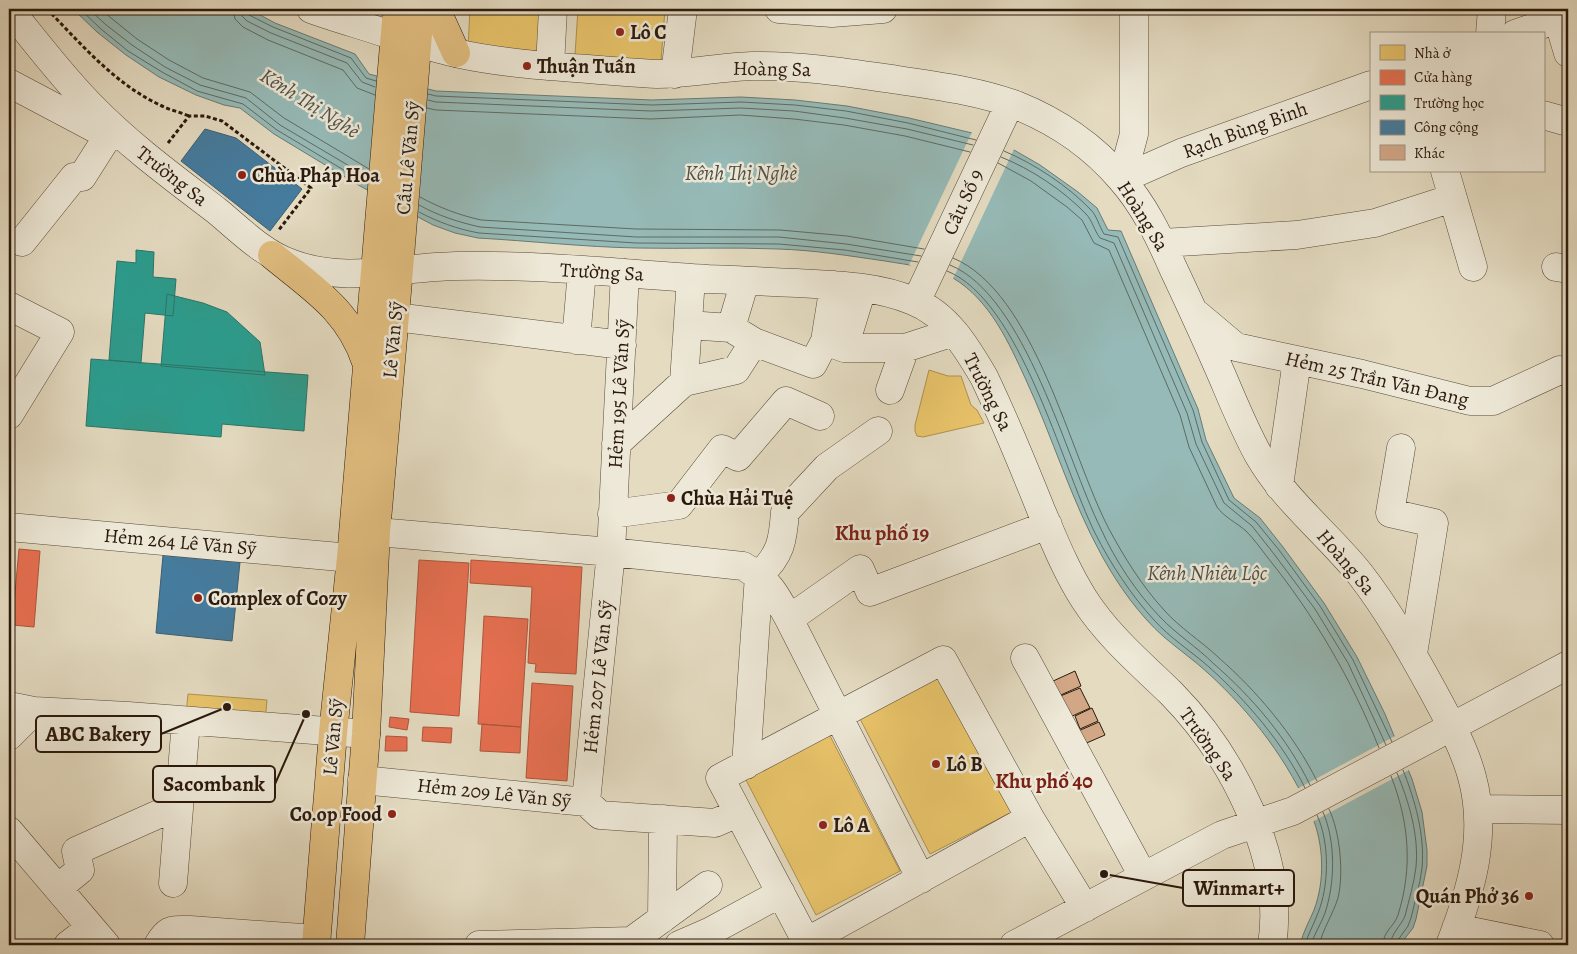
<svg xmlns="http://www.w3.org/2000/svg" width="1577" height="954" font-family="Alegreya,serif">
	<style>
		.water { fill: #96bab7; stroke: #6b7a73 }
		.pier { fill: #e4dbc1 }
		.homes { fill: #e9c46a; stroke: #b0914e }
		.shops { fill: #e76f51; stroke: #af553c }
		.schools { fill: #2a9d8f; stroke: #2a7568 }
		.public { fill: #457b9d; stroke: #3d5e72 }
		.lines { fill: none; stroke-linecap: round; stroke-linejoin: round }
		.shore { stroke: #606a62; stroke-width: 1 }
		.building { fill: #d2a786; stroke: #2b190c }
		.minor-casing { stroke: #594a39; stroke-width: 29 }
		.major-casing { stroke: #2b190c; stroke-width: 29 }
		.path { stroke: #2b190c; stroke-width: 3; stroke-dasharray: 4 2.5; stroke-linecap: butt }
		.minor { stroke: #ede8d7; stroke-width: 28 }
		.major { stroke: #e2be80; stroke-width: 28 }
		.poi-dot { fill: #8f2418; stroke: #ede8d7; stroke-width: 2 }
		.labels { text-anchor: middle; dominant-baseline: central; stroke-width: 5; stroke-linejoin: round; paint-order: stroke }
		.poi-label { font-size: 20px; font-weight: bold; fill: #2b190c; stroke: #ede8d7; text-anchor: start }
		.street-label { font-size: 20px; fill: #2b190c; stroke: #ede8d7 }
		.water-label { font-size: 21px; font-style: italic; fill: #505148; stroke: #ede8d7 }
		.neighbourhood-label { font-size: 21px; font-weight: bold; fill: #7a1f14; stroke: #ede8d7 }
		.leader { fill: none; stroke: #2b190c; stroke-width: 2 }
		.callout-dot { fill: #2b190c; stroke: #ede8d7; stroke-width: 2 }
		.callout { fill: #ede8d7; stroke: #2b190c; stroke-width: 2 }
		.callout-label { font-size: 21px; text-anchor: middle; font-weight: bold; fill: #2b190c }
	</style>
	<rect width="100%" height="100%" fill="#e4dbc1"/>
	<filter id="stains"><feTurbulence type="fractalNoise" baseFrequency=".004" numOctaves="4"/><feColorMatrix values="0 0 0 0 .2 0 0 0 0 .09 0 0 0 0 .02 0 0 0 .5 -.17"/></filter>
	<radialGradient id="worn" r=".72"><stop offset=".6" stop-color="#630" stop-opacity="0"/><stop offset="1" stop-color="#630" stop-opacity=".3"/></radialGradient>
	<path class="water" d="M73 9H249L275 23 355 54 369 74 436 91 652 100 741 97 795 100 847 106 909 118 972 133 1014 150 1040 165 1078 192 1097 208 1108 230 1121 231 1198 409 1206 440 1234 498 1260 518 1283 547 1324 603 1357 657 1385 714 1412 779 1422 812 1427 850V866L1416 919 1413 928 1402 942 1403 945H1300C1303 932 1309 922 1314 910 1325 881 1324 845 1312 816 1289 762 1252 713 1208 673 1194 660 1178 649 1164 637 1139 615 1118 585 1102 556 1071 500 1053 438 1026 380 1009 343 990 300 953 278 933 267 908 265 885 261 850 256 814 250 778 249 731 247 684 249 637 248 584 247 531 241 478 238L455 233 433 225 360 186 274 134 240 108 224 105 196 95 159 77 126 55 97 32Z"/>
	<path class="pier" d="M973 130 1015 147 952 281 909 265Z
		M1397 735 1411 769 1312 822 1297 789Z"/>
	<path class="homes" d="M470 9H545L543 51 468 48Z
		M578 9H665L661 61 575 55Z
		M929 370 948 376H961L971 405 977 410 984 423 923 437 917 436 915 431V425Z
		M943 674 1014 811 930 854 859 717Z
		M188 694 267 700 265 723 186 715Z
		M829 734 900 871 816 915 745 778Z"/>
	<path class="shops" d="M19 549 40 551 34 627 12 625Z
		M419 560 469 563 459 716 410 712Z
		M471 560 582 567 576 674 535 672 536 664 528 663 532 587 470 583Z
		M484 616 528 619 521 727 478 724Z
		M532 683 573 686 567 781 526 778Z
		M390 717 409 719 407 730 389 727Z
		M482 724 521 727 520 753 480 751Z
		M423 727 452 728 451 743 422 741Z
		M386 736 407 737V751H385Z"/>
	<path class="schools" d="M136 250 154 252 153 277 176 279 173 316 145 313 141 363 109 360 117 261 136 263Z
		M167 294 203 303 227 312 260 342 265 375 161 366Z
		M91 359 308 375 304 431 222 424 221 437 86 426Z"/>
	<path class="public" d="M205 129 236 138 302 189 270 231 181 161Z
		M163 555 240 562 232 641 156 633Z"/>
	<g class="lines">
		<path class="shore" d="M80 9 101 29 128 51 162 72 197 91 243 104 277 130 367 184
			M89 9 105 24 132 45 165 67 200 85 246 98 280 125 368 177
			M100 9 137 39 169 60 203 78 250 92 284 118 369 169
			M233 9 235 19 243 27 268 40 343 70 357 88 375 95
			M241 9 242 16 247 21 271 33 347 63 362 82 375 87
			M247 9 249 15 273 27 351 58 366 78 376 81
			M428 94 436 96 652 105 741 102 795 105 846 111 908 123 976 140
			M428 100 436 102 651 111 741 108 794 111 845 118 907 129 973 145
			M427 108 436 110 651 119 740 115 794 119 844 125 905 136 970 152
			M1004 151C1035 164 1068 186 1091 210 1097 216 1099 226 1104 234L1118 237 1193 410 1202 442 1229 500 1256 522 1279 550 1320 606 1353 660 1392 742
			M1001 157C1031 169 1063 190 1086 214 1092 220 1094 230 1100 238L1114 243 1187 413 1196 444 1224 503 1252 526 1274 554 1315 609 1348 663 1386 745
			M998 163 1031 181 1067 207 1082 220 1094 243 1109 250 1180 415 1189 447 1217 507C1224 517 1237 523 1246 531 1254 539 1261 549 1268 558 1314 615 1352 680 1379 748
			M420 197C440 208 459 215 481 220L636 229 780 230 847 236 924 249
			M419 205C439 216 458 222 480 227L636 237H779L846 244 921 256
			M419 212C438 222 457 229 479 233L636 243 779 244 845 250 918 262
			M953 258C1035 292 1070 455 1109 529 1124 557 1142 586 1164 610 1180 628 1201 641 1218 657 1257 691 1294 735 1317 781
			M950 265C1026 296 1066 459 1101 529 1115 560 1136 592 1160 617 1176 634 1197 647 1214 664 1252 697 1288 739 1310 785
			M947 271C1020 300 1061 464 1095 533 1110 563 1131 595 1154 620 1170 638 1191 651 1209 667 1246 700 1283 743 1305 788
			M1305 945C1308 934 1314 924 1318 913 1329 886 1330 843 1317 815
			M1311 945C1314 934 1321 924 1325 913 1335 883 1336 842 1323 812
			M1319 945C1323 929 1333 914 1338 898 1344 873 1340 832 1329 809
			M1383 945C1383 931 1394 927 1398 915 1413 867 1409 822 1391 776
			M1391 945C1390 934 1401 926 1405 916 1409 900 1414 883 1416 867 1419 835 1409 802 1397 773
			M1398 945V940L1408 926 1411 918C1415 901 1420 885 1422 868 1425 835 1415 800 1403 770"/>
	</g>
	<path class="building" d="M1075 671 1081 686 1054 698 1051 682Z
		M1080 688 1090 708 1068 718 1058 697Z
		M1092 708 1098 721 1080 729 1075 716Z
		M1099 722 1105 735 1082 745 1076 732Z"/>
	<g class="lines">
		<g class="minor-casing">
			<path id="minor" d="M9 9C36 42 62 77 92 107 130 146 174 178 217 211 239 229 262 253 290 263 343 284 401 267 456 266 540 264 624 274 708 279 738 280 768 282 797 283 836 285 878 286 913 301 947 314 967 348 984 377 1005 421 1023 465 1041 510 1054 540 1066 571 1084 599 1107 635 1140 663 1171 693 1231 754 1286 857 1272 945
				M311 9C336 18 361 25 385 33 410 40 435 49 460 54 502 63 546 66 588 69 611 71 634 73 657 74 689 74 720 67 752 66 801 65 850 73 898 80 938 86 978 91 1016 105 1056 121 1093 146 1121 179 1144 205 1159 236 1173 268 1190 304 1207 341 1223 378 1234 404 1245 431 1259 456 1285 501 1328 534 1360 574 1388 610 1411 651 1433 691 1448 719 1464 747 1472 777 1488 835 1471 891 1450 945
				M779 9 832 13 883 9
				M1558 19 1568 53
				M1490 34 1492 9
				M1515 34 1568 15
				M550 66 553 9
				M675 74 683 9
				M9 83 111 137
				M1543 115 1568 122
				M1445 171 1473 267
				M1122 179 1181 153 1371 85
				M1122 179 1134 134V9
				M22 242 74 177H82L108 136
				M1162 243 1297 235 1375 223 1453 198
				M1556 267 1568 269
				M916 302 1010 103
				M9 306 60 332 9 415
				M1198 315 1236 347 1362 374 1470 401H1493L1560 370 1568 372
				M395 317 622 345
				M688 325 731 328 754 342 813 364 825 341 834 285
				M731 328 745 281
				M576 340 582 271
				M825 341 844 348H905L954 332
				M844 348 862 289
				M684 382 736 370 754 342
				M890 390 905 348
				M616 444 684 382 691 278
				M1401 448 1390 513 1434 523 1413 654
				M1279 486 1297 360
				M612 514 679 505 722 449 738 457 786 401 820 416
				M9 527 351 558
				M354 530 611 552 743 566C769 581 775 593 789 619L921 879
				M789 619 860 569 870 592 1048 525
				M1025 658 1143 876
				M9 706 34 711 128 716 366 734
				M9 736 34 711
				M746 765 759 575C781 555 783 540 785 512L827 467 878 431
				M362 780 586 802 600 815 715 823 738 813
				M586 802 611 552 625 273
				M1479 809 1568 810
				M9 831 106 945
				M173 883 186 721
				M58 888 80 870 76 851 179 805
				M662 919 663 819
				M1456 928 1540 945
				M806 942 1030 818
				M68 945 90 928
				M158 945C168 928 171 930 190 930
				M188 945 190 930 316 939
				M479 945 632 941
				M626 945 708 885
				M679 945 711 931 781 893
				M808 945 720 778 943 660 1030 818 1085 908
				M1014 945 1222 835 1293 811 1568 665"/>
		</g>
		<g class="major-casing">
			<path id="major" d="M436 9 456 53
				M272 255C312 288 349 310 366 362
				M316 945 333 733 351 558 397 9
				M350 945 366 734 376 532 399 269 420 9"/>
		</g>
		<path class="path" d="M47 9C81 44 115 84 160 105 169 110 180 112 189 116
			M168 143 189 116H205L222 121 311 188 278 231"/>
		<use href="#minor" class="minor"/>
		<use href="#major" class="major"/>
	</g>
	<g class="poi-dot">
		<circle cx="620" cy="32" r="5"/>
		<circle cx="527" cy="66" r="5"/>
		<circle cx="242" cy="175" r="5"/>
		<circle cx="671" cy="498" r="5"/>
		<circle cx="198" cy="598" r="5"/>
		<circle cx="936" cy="764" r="5"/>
		<circle cx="392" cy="814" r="5"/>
		<circle cx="823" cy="825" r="5"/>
		<circle cx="1529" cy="896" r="5"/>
	</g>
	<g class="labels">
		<g class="poi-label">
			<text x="630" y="32">Lô C</text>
			<text x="537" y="66">Thuận Tuấn</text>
			<text x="252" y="175">Chùa Pháp Hoa</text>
			<text x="681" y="498">Chùa Hải Tuệ</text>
			<text x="208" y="598">Complex of Cozy</text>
			<text x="946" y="764">Lô B</text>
			<text x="382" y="814" text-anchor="end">Co.op Food</text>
			<text x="833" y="825">Lô A</text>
			<text x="1519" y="896" text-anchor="end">Quán Phở 36</text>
		</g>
		<g class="street-label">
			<text transform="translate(772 69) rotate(1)">Hoàng Sa</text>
			<text transform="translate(1245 130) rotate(-20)">Rạch Bùng Binh</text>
			<text transform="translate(408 158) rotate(-85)">Cầu Lê Văn Sỹ</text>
			<text transform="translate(172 176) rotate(38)">Trường Sa</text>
			<text transform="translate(963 202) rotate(-65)">Cầu Số 9</text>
			<text transform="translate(1143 216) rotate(58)">Hoàng Sa</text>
			<text transform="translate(602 272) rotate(3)">Trường Sa</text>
			<text transform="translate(393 340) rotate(-85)">Lê Văn Sỹ</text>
			<text transform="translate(1377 379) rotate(13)">Hẻm 25 Trần Văn Đang</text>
			<text transform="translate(988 392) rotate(63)">Trường Sa</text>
			<text transform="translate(619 394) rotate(-87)">Hẻm 195 Lê Văn Sỹ</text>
			<text transform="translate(180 542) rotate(5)">Hẻm 264 Lê Văn Sỹ</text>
			<text transform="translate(1346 562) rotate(50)">Hoàng Sa</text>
			<text transform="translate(598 677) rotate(-84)">Hẻm 207 Lê Văn Sỹ</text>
			<text transform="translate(333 737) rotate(-85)">Lê Văn Sỹ</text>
			<text transform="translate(1208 744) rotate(55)">Trường Sa</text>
			<text transform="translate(494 793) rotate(6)">Hẻm 209 Lê Văn Sỹ</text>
		</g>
		<g class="water-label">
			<text transform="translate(310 103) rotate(32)">Kênh Thị Nghè</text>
			<text x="741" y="173">Kênh Thị Nghè</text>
			<text x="1207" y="573">Kênh Nhiêu Lộc</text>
		</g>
		<g class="neighbourhood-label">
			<text x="882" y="533">Khu phố 19</text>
			<text x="1044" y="781">Khu phố 40</text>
		</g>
	</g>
	<path class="leader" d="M227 707L161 734M306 714L275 784M1104 874L1183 888"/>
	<g class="callout-dot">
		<circle cx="227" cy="707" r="5"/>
		<circle cx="306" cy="714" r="5"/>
		<circle cx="1104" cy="874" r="5"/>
	</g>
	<g class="callout">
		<rect x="36" y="716" width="125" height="36" rx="5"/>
		<rect x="153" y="766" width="122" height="36" rx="5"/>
		<rect x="1183" y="870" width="111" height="36" rx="5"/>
	</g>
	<g class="callout-label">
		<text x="98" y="741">ABC Bakery</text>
		<text x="214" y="791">Sacombank</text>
		<text x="1239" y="895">Winmart+</text>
	</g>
	<rect width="1577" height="954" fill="none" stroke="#e4dbc1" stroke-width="30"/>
	<rect x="10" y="10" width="1557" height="934" fill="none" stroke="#2b190c" stroke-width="2.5"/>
	<rect x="15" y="15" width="1547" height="924" fill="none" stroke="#2b190c"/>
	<rect x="1370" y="32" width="175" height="140" fill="#ede8d7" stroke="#9f9586"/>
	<rect x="1380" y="45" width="25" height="15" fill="#e9c46a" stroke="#9f9586"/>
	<text x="1414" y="58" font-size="15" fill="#2b190c">Nhà ở</text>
	<rect x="1380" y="70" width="25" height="15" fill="#e76f51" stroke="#9f9586"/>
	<text x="1414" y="82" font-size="15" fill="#2b190c">Cửa hàng</text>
	<rect x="1380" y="95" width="25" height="15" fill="#2a9d8f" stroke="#9f9586"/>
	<text x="1414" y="108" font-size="15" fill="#2b190c">Trường học</text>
	<rect x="1380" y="120" width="25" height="15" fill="#457b9d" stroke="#9f9586"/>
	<text x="1414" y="132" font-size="15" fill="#2b190c">Công cộng</text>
	<rect x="1380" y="145" width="25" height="15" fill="#d2a786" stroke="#9f9586"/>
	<text x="1414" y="158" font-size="15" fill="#2b190c">Khác</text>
	<rect width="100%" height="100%" filter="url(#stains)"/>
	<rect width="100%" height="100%" fill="url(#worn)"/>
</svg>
